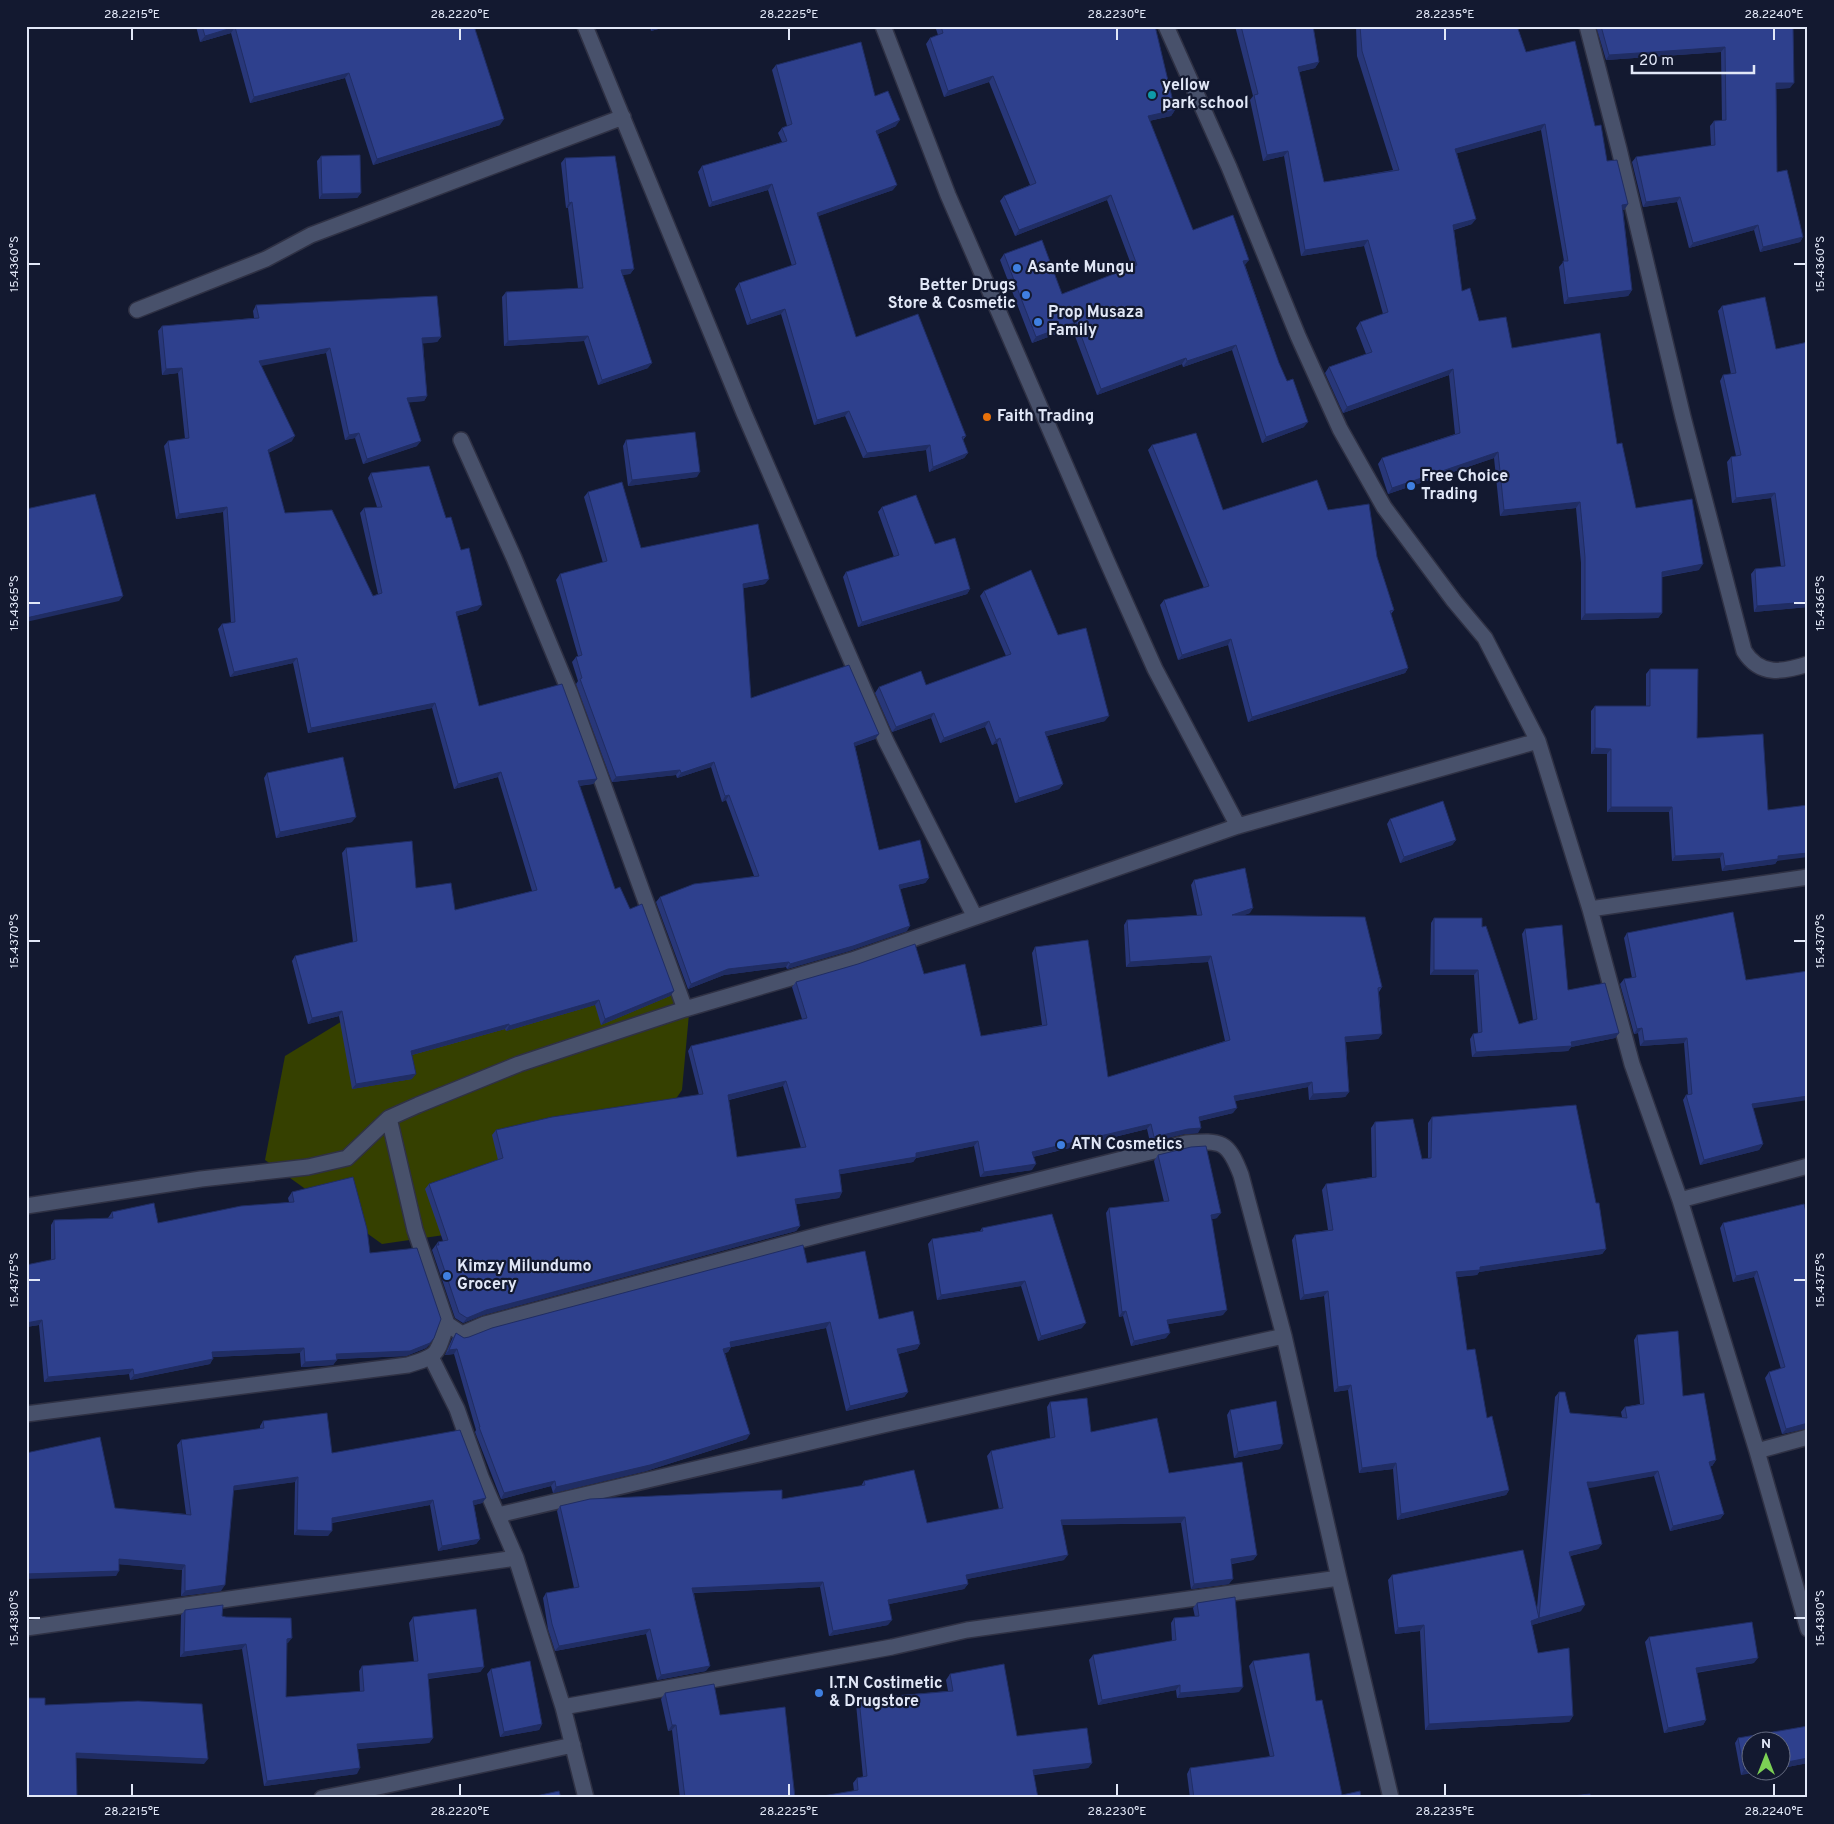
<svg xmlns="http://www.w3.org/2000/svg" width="1834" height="1824" font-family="Overpass,sans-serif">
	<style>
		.green { fill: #354000 }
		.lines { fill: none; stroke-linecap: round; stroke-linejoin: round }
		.street-casing { stroke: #2f3144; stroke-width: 18 }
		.street { stroke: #48516b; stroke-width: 15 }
		.wall { fill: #283779; fill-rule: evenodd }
		.shaded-wall { fill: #202d63 }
		.building { fill: #2e408d; stroke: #202d63; fill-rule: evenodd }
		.ticks { fill: none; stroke: #e1e7f7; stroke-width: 2 }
		.culture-dot { fill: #0f9aa8; stroke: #131930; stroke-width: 2 }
		.shop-dot { fill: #3f7fe0; stroke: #131930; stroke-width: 2 }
		.food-dot { fill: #e8710a; stroke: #131930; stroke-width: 2 }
		.labels { text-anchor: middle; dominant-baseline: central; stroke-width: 4.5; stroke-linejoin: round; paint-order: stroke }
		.poi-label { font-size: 16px; font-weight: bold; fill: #e1e7f7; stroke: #131930; text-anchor: start }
		.neatline { fill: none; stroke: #e1e7f7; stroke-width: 2 }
		.ticks-label { font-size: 12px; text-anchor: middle; fill: #e1e7f7 }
	</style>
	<rect width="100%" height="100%" fill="#131930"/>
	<path class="green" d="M636 951 690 1003 682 1090 597 1213 382 1244 265 1160 285 1056 413 978Z"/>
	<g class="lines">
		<g class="street-casing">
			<path id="street" d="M585 26 744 413 886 741 975 917
				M883 26 948 195 1106 559 1155 669 1238 826
				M1166 26 1229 167 1298 336 1340 429 1384 507 1454 601 1485 638 1538 741
				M1587 26 1619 149 1683 417 1744 651C1760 677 1783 672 1808 664
				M137 310 266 259 311 235 623 117
				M461 440 514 558 570 693 685 1009
				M1590 909 1808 877
				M1680 1200 1808 1166
				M26 1206 201 1179 308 1167 347 1158 389 1118
				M447 1324 415 1230 389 1118 418 1105 519 1064 685 1009 852 960 1238 826 1538 741 1590 909 1632 1064 1680 1200 1757 1451 1808 1629
				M431 1357 457 1409 481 1477 516 1558 563 1707 586 1798
				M26 1414 408 1365C440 1355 436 1355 447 1324L462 1334 485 1324 827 1233 1186 1143C1222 1140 1228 1141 1241 1175L1284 1336 1339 1578 1391 1798
				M1757 1451 1808 1437
				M498 1515 892 1423 1284 1336
				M26 1628 516 1558
				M563 1707 892 1647 967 1630 1339 1578
				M322 1798 383 1786 573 1745"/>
		</g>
		<use href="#street" class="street"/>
	</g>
	<path class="wall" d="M196 26H483L475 29 500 125 373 165 345 78 250 103 231 33 200 42Z
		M650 26H669L651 31Z
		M935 26H1155L1175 110 1171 116 1149 121 1193 230 1245 265 1279 363 1304 427 1262 443 1232 350 1183 367 1182 364 1097 395 1072 328 1032 343 1000 260 1004 254 1062 294 1132 267 1107 200 1015 236 1000 201 1004 196 1030 185 989 82 944 97 926 44 930 38 938 35Z
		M1235 26H1313L1319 62 1315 68 1299 72 1324 182 1393 170 1357 56 1356 26H1517L1526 52 1595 126 1607 161 1628 204 1624 210H1623L1632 290 1628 296 1564 304 1559 267 1564 261 1541 130 1457 153 1472 224 1454 230 1462 291 1479 321 1512 348 1617 444 1636 508 1699 570 1662 577V613L1658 618 1581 620V563L1576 508 1500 516 1494 458 1388 494 1378 464 1382 458 1455 434 1449 375 1343 413 1325 373 1329 367 1366 354 1356 328 1360 322 1383 314 1364 246 1301 256 1284 156 1263 161 1250 100 1253 96Z
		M1596 26H1793L1790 88 1776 89 1777 172 1803 237 1800 242 1760 252 1754 230 1689 248 1677 202 1643 207 1632 162 1636 157 1711 146 1710 126 1714 121H1722L1721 52 1606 60Z
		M776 65 875 96 896 126 878 134 893 190 818 216 856 337 966 436 963 440 968 453 964 458 929 472 926 450 863 458 845 416 814 425 781 314 747 325 735 289 739 283 792 266 768 190 709 207 698 172 702 166 782 142 778 133 782 128 787 126 772 70Z
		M321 156 361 193 357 198 319 199 317 161Z
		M565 158 634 269 630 274 622 275 648 368 598 385 584 341 504 346 502 297 506 292 578 288 568 208H566L561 163Z
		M256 305 441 337 437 342 423 343 427 396 424 401 409 402 417 446 363 464 355 438 345 440 326 353 261 365 292 441 268 453 285 513 373 596 378 594 360 513 364 508 377 507 368 478 371 473 446 518 478 610 457 616 479 706 597 779 593 784 579 786 615 889 630 909 674 991 670 996 601 1025 595 1005 506 1031 505 1029 412 1055V1079L352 1089 339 1016 308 1024 292 961 295 956 353 942 342 853 346 848 455 910 532 891 498 777 454 789 432 708 308 733 293 663 230 677 218 629 222 624 231 623 223 512 176 519 164 446 168 441 185 439 178 373 162 375 158 331 162 326 254 318 253 311Z
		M1722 306 1776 349 1808 342V607L1754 612 1751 574 1755 569 1781 567 1771 498 1732 503 1727 462 1731 457 1736 456 1720 381 1723 375 1731 374 1718 311Z
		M626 440 697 477 628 486 623 446Z
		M1152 445 1223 510H1328L1377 557 1394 610 1391 614 1408 668 1405 673 1248 722 1228 645 1178 660 1160 605 1164 600 1204 588 1148 450Z
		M588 492 641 548 765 584 743 588 751 698 879 734 875 739 855 746 879 850 929 878 925 883 900 889 907 931 849 951 787 969 786 967 724 975 688 989 656 902 660 897 754 876 726 800 722 802 711 767 677 778 676 775 612 782 576 684 578 681 572 662 576 657 578 656 556 580 560 574 603 563 584 497Z
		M882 507 935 544 970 589 967 594 858 627 843 577 846 572 894 557 878 512Z
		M984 591 1058 635 1105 721 1047 736 1063 784 1059 789 1015 803 997 743 992 745 985 727 940 743 931 718 892 732 875 693 879 687 926 685 1006 656 980 596Z
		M1650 669 1697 738 1768 810 1777 861 1775 864 1722 871 1720 858 1672 861 1669 812H1607V754H1591V711L1595 706H1646V674Z
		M267 773 352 822 276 838 264 778Z
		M1390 819 1456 840 1452 845 1400 863 1387 824Z
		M1194 880 1250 913 1244 915 1382 987 1379 992 1382 1034 1378 1039 1346 1042 1349 1092 1345 1097 1309 1100 1308 1087 1235 1101 1233 1113 1200 1121 1198 1133 1184 1134 1150 1142 1147 1129 1033 1157 1032 1170 980 1177 974 1146 916 1158 913 1162 840 1174 842 1192 839 1198 796 1204 800 1226 796 1231 483 1315 463 1323 455 1318 432 1250 438 1242 443 1241 425 1189 429 1184 498 1160 492 1135 496 1130 699 1095 688 1051 691 1046 802 1019 792 987 796 982 924 974 981 1036 1042 1025 1032 953 1035 947 1108 1077 1225 1041 1208 962 1126 967 1124 925 1127 920 1197 915 1191 885ZM783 1086 801 1148 737 1157 729 1100Z
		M1434 918 1482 927 1519 1024 1533 1020 1522 934 1525 929 1568 990 1619 1033 1615 1038 1571 1047 1568 1051 1472 1057 1470 1039 1473 1034 1478 1033 1474 975H1430L1431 923Z
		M1627 933 1753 1108 1763 1144 1759 1150 1700 1165 1683 1100 1686 1095H1688L1684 1043 1640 1046 1638 1033 1634 1034 1620 984 1624 979 1632 978 1624 938Z
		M1432 1117 1596 1203 1606 1249 1602 1254 1479 1272 1477 1275 1457 1277 1467 1350 1487 1418 1509 1490 1506 1495 1397 1520 1393 1469 1359 1473 1348 1390 1334 1392 1324 1296 1300 1300 1292 1240 1295 1235 1328 1230 1322 1190 1326 1184 1372 1177 1371 1128 1375 1122 1422 1159 1428 1158V1123Z
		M1158 1155 1217 1218 1212 1219 1223 1315 1168 1324 1166 1338 1131 1346 1123 1316 1119 1317 1106 1213 1109 1208 1164 1202 1154 1161Z
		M292 1192 370 1253 430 1344 426 1348 406 1356 337 1359 333 1365 301 1367 300 1353 213 1357 210 1364 130 1380 129 1374 44 1382 39 1325 26 1327V1265L51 1260V1225L54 1220 108 1218 112 1212 158 1223 289 1202 288 1198Z
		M1808 1220V1428L1782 1434 1765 1378 1769 1372 1781 1369 1754 1277 1733 1282 1720 1228 1723 1223Z
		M982 1228 1082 1328 1038 1341 1021 1286 937 1300 928 1244 932 1239 980 1231Z
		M807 1263 879 1319 920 1344 917 1349 898 1354 908 1392 904 1397 846 1411 826 1328 731 1347 728 1352 725 1353 747 1439 646 1471 553 1493 551 1486 501 1499 475 1432 476 1430 454 1354 445 1355 452 1339 456 1333 464 1338 469 1337Z
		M1637 1335 1683 1396 1716 1460 1712 1466H1710L1724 1514 1720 1519 1670 1531 1654 1476 1588 1487 1602 1544 1598 1549 1570 1556 1581 1611 1532 1625 1538 1653 1573 1716 1569 1722 1425 1730 1420 1631 1395 1634 1388 1580 1392 1575 1537 1608 1555 1397 1559 1392 1570 1413 1622 1417 1621 1412 1625 1407 1640 1404 1634 1340Z
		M1050 1402 1091 1432 1169 1473 1257 1555 1253 1560 1232 1564 1229 1584 1191 1589 1181 1523 1062 1525 1064 1560 967 1579 968 1584 964 1589 889 1604 888 1625 829 1636 820 1587 694 1593 706 1671 657 1680 646 1634 555 1651 548 1629 543 1598 546 1593 574 1588 557 1511 560 1506 782 1499 861 1486 864 1481 927 1523 999 1509 987 1456 991 1451 1050 1438 1047 1407Z
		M1230 1410 1280 1449 1234 1458 1227 1415Z
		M263 1421 332 1453 486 1498 482 1503 474 1505 480 1539 476 1544 438 1551 430 1505 332 1523 328 1536 294 1535 295 1482 233 1490 221 1591 181 1596 182 1570 119 1564 116 1576 115 1508 186 1514 177 1445 181 1440 260 1429V1426Z
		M1197 1603 1239 1692 1177 1698 1176 1690 1098 1705 1089 1660 1093 1655 1172 1641 1171 1623 1174 1618 1195 1617 1193 1608Z
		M185 1610 222 1616 288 1643H286V1697L360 1692 359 1671 362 1666 414 1662 409 1623 413 1617 484 1667 480 1672 428 1679 433 1738 429 1743 358 1749 357 1774 264 1786 242 1649 180 1657 181 1615Z
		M1649 1637 1754 1663 1696 1673 1706 1720 1703 1725 1664 1733 1645 1642Z
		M1253 1661 1316 1701 1342 1795 1361 1798H1190L1187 1774 1190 1768 1270 1757 1249 1666Z
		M491 1669 542 1724 539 1730 500 1737 487 1674Z
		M950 1674 1017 1736 1092 1763 1088 1768 1034 1775 854 1791 853 1783 857 1778 863 1777 856 1704 859 1699 948 1691 946 1680Z
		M665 1693 720 1715 795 1798H680L672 1730 668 1731 661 1699Z
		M1808 1726V1763L1782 1768V1742L1752 1772 1741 1775 1735 1743 1738 1738Z"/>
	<path class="shaded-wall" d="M472 26H483L470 30Z
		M654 26H669L651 31Z
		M235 27 231 33 200 42 205 36Z
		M1725 47 1721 52 1606 60 1609 55Z
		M1319 62 1315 68 1294 73 1298 67Z
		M349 73 345 78 250 103 254 97Z
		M993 76 989 82 944 97 948 91Z
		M1776 83H1794L1790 88 1772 89Z
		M1175 110 1171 116 1144 122 1148 116Z
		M504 119 500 125 373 165 377 159Z
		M900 120 896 126 873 136 876 131Z
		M1545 124 1541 130 1451 155 1455 149Z
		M1288 151 1284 156 1263 161 1267 155Z
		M772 184 768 190 709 207 712 202Z
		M897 185 893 190 813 218 817 213Z
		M361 193 357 198 319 199 322 194Z
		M1111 195 1107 200 1015 236 1019 230Z
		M1680 197 1677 202 1643 207 1646 202Z
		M572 202 568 208H566L569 203Z
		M1628 204 1624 210 1618 211 1622 205Z
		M1476 219 1472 224 1449 231 1453 225Z
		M1758 225 1754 230 1689 248 1693 243Z
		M1803 237 1800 242 1760 252 1763 247Z
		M1368 240 1364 246 1301 256 1305 250Z
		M1249 260 1245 265 1239 266 1243 261Z
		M634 269 630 274 617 275 621 270Z
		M1632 290 1628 296 1564 304 1568 298Z
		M785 309 781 314 747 325 751 320Z
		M1076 322 1072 328 1032 343 1036 337Z
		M588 336 584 341 504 346 508 341Z
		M441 337 437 342 419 344 422 338Z
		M1236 345 1232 350 1183 367 1187 361Z
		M330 348 326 353 256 367 259 361Z
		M1186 358 1182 364 1097 395 1101 389Z
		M652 363 648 368 598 385 602 380Z
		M182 368 178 373 162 375 166 369Z
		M1453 369 1449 375 1343 413 1347 407Z
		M427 396 424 401 404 403 407 398Z
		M849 411 845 416 814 425 817 420Z
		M1308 422 1304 427 1262 443 1266 437Z
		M359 433 355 438 345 440 349 435Z
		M295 436 292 441 264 455 268 450Z
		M421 441 417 446 363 464 367 459Z
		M930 445 926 450 863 458 867 453Z
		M1498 452 1494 458 1388 494 1392 488Z
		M968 453 964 458 929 472 933 467Z
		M700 472 697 477 628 486 632 480Z
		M1775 493 1771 498 1732 503 1736 498Z
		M1580 502 1576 508 1500 516 1504 510Z
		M227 507 223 512 176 519 179 514Z
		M1703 564 1699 570 1658 577 1662 572Z
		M769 579 765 584 739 589 743 584Z
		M970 589 967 594 858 627 862 622Z
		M123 596 119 601 26 622V618Z
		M1808 602V607L1754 612 1757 606Z
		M482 605 478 610 452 617 456 612Z
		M1662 613 1658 618 1581 620 1585 614Z
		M1231 639 1228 645 1178 660 1182 655Z
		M297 658 293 663 230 677 234 672Z
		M1408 668 1405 673 1248 722 1252 717Z
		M435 703 432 708 308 733 311 728Z
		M934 713 931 718 892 732 896 727Z
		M1109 716 1105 721 1042 737 1045 732Z
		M989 721 985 727 940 743 944 738Z
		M879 734 875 739 850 748 854 743Z
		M1000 738 997 743 992 745 996 740Z
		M1595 748 1611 749 1607 754H1591Z
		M714 762 711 767 677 778 681 773Z
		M680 770 676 775 612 782 616 777Z
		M501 772 498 777 454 789 458 784Z
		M597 779 593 784 574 786 578 781Z
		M1063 784 1059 789 1015 803 1019 798Z
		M729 795 726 800 722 802 725 796Z
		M1611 807H1672L1669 812H1607Z
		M356 817 352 822 276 838 280 832Z
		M1456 840 1452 845 1400 863 1404 857Z
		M1723 853 1720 858 1672 861 1675 856Z
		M1808 853V857L1777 861 1775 864 1722 871 1725 866 1778 856Z
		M929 878 925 883 895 890 899 885Z
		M1253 908 1250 913 1229 920 1232 915Z
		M910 926 907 931 849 951 787 969 790 964Z
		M1211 956 1208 962 1126 967 1130 962Z
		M789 962 786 967 724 975 688 989 691 984 728 969Z
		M1434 970H1478L1474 975H1430Z
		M674 991 670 996 601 1025 605 1019Z
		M599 1000 595 1005 506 1031 509 1026Z
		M342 1011 339 1016 308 1024 312 1018Z
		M509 1024 505 1029 408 1056 411 1051Z
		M1642 1028 1638 1033 1634 1034 1637 1029Z
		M1619 1033 1615 1038 1571 1047 1568 1051 1472 1057 1476 1052 1571 1042Z
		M1382 1034 1378 1039 1342 1042 1345 1037Z
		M1687 1038 1684 1043 1640 1046 1644 1041Z
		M416 1074 412 1079 352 1089 356 1084Z
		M786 1081 783 1086 724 1101 728 1095Z
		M1312 1082 1308 1087 1230 1102 1234 1096Z
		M1349 1092 1345 1097 1309 1100 1313 1094Z
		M1808 1096V1100L1748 1109 1752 1104Z
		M1237 1108 1233 1113 1195 1122 1199 1117Z
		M1151 1124 1147 1129 1028 1158 1032 1152Z
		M1201 1128 1198 1133 1184 1134 1150 1142 1154 1137 1188 1129Z
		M978 1141 974 1146 916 1158 913 1162 836 1175 839 1170 916 1153Z
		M1763 1144 1759 1150 1700 1165 1704 1160Z
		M1036 1164 1032 1170 980 1177 984 1172Z
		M842 1192 839 1198 791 1205 795 1199Z
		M1221 1213 1217 1218 1208 1220 1211 1215Z
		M800 1226 796 1231 483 1315 463 1323 467 1318 486 1310Z
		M1606 1249 1602 1254 1479 1272 1477 1275 1453 1277 1456 1272 1480 1267Z
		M1757 1271 1754 1277 1733 1282 1736 1276Z
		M1025 1281 1021 1286 937 1300 941 1295Z
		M1328 1291 1324 1296 1300 1300 1304 1295Z
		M1227 1310 1223 1315 1163 1325 1167 1320Z
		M1126 1311 1123 1316 1119 1317 1122 1312Z
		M42 1320 39 1325 26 1327V1323Z
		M830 1322 826 1328 726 1348 730 1342Z
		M1086 1323 1082 1328 1038 1341 1041 1336Z
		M1170 1333 1166 1338 1131 1346 1134 1341Z
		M434 1338 426 1348 406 1356 333 1359 336 1354Z
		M920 1344 917 1349 894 1355 897 1349Z
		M731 1347 728 1352 720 1354 723 1349Z
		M304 1348 300 1353 208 1357 212 1352Z
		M457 1349 454 1354 445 1355 449 1350Z
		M213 1359 210 1364 130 1380 134 1375Z
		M337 1360 333 1365 301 1367 305 1362Z
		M133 1369 129 1374 44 1382 48 1377Z
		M1351 1385 1348 1390 1334 1392 1338 1387Z
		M908 1392 904 1397 846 1411 850 1406Z
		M1808 1423V1428L1782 1434 1786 1429Z
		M750 1434 747 1439 646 1471 553 1493 556 1487Z
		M1283 1444 1280 1449 1234 1458 1238 1452Z
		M1716 1460 1712 1466 1705 1467 1709 1462Z
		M1396 1463 1393 1469 1359 1473 1362 1468Z
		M1658 1471 1654 1476 1590 1488 1583 1487 1587 1482Z
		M298 1477 295 1482 230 1491 234 1486Z
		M555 1481 551 1486 501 1499 504 1493Z
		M1509 1490 1506 1495 1397 1520 1401 1514Z
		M486 1498 482 1503 470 1506 473 1501Z
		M433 1500 430 1505 328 1523 332 1518Z
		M1724 1514 1720 1519 1670 1531 1673 1526Z
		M1185 1517 1181 1523 1058 1525 1061 1520Z
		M297 1530 332 1531 328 1536 294 1535Z
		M480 1539 476 1544 438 1551 442 1546Z
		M1602 1544 1598 1549 1566 1557 1569 1552Z
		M1068 1555 1064 1560 962 1580 966 1575Z
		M1257 1555 1253 1560 1228 1564 1231 1559Z
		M119 1559 185 1565 182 1570 116 1564Z
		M119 1571 116 1576 26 1579V1574Z
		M1233 1579 1229 1584 1191 1589 1194 1584Z
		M823 1582 820 1587 689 1593 692 1588Z
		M968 1584 964 1589 884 1605 888 1600Z
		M225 1585 221 1591 181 1596 185 1591Z
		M1585 1605 1581 1611 1535 1624 1539 1618Z
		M1539 1618 1535 1624 1527 1626 1531 1621Z
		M892 1620 888 1625 829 1636 833 1631Z
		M1424 1625 1420 1631 1395 1634 1398 1628Z
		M650 1629 646 1634 555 1651 559 1646Z
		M292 1638 288 1643 283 1644 287 1639Z
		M246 1644 242 1649 180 1657 184 1652Z
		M1758 1658 1754 1663 1692 1673 1696 1668Z
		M710 1666 706 1671 657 1680 661 1675Z
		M484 1667 480 1672 424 1679 428 1674Z
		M1180 1685 1176 1690 1098 1705 1102 1700Z
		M1243 1687 1239 1692 1177 1698 1180 1693Z
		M1573 1716 1569 1722 1425 1730 1429 1724Z
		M1706 1720 1703 1725 1664 1733 1668 1728Z
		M542 1724 539 1730 500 1737 504 1732Z
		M672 1725H676L672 1730 668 1731Z
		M433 1738 429 1743 354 1749 357 1744Z
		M76 1753 208 1759 204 1764 73 1758Z
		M1808 1758V1763L1782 1768V1763Z
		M1092 1763 1088 1768 1029 1775 1033 1770Z
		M360 1768 357 1774 264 1786 267 1781Z
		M1752 1768V1772H1760L1741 1775 1744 1770Z"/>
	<path class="building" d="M202 26H474L504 119 377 159 349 73 254 97 235 27 205 36Z
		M941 26H1155L1175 110 1148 116 1193 230 1233 215 1249 260 1243 261 1279 363 1287 381 1293 379 1308 422 1266 437 1236 345 1187 361 1186 358 1101 389 1076 322 1036 337 1004 254 1042 240 1062 294 1137 265 1111 195 1019 230 1004 196 1036 183 993 76 948 91 930 38 943 33Z
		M1241 26H1313L1319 62 1298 67 1324 182 1399 170 1362 51 1360 26H1517L1526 52 1575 41 1595 126 1601 125 1607 161 1617 160 1628 204 1622 205 1632 290 1568 298 1563 261H1568L1545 124 1455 149 1476 219 1453 225 1462 291 1470 288 1479 321 1506 317 1512 348 1600 333 1617 444 1622 443 1636 508 1692 499 1703 564 1662 572V613L1585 614V557L1580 502 1504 510 1498 452 1392 488 1382 458 1460 433 1453 369 1347 407 1329 367 1372 352 1360 322 1388 312 1368 240 1305 250 1288 151 1267 155 1254 95 1258 94Z
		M1601 26H1793L1794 83H1776L1777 172 1787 170 1803 237 1763 247 1758 225 1693 243 1680 197 1646 202 1636 157 1715 145 1714 121 1726 120 1725 47 1609 55Z
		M861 42 875 96 888 91 900 120 876 131 897 185 817 213 856 337 918 314 966 436 962 437 968 453 933 467 930 445 867 453 849 411 817 420 785 309 751 320 739 283 796 264 772 184 712 202 702 166 787 141 782 128 792 124 776 65Z
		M360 155 361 193 322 194 321 156Z
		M615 156 634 269 621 270 652 363 602 380 588 336 508 341 506 292 583 288 572 202 569 203 565 158Z
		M437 296 441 337 422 338 427 396 407 398 421 441 367 459 359 433 349 435 330 348 259 361 295 436 268 450 285 513 332 510 373 596 382 593 364 508 382 507 371 473 429 466 446 518 451 517 461 550 469 548 482 605 456 612 479 706 562 684 597 779 578 781 615 889 620 887 630 909 642 904 674 991 605 1019 599 1000 509 1026V1024L411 1051 416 1074 356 1084 342 1011 312 1018 295 956 357 941 346 848 412 841 416 888 451 883 455 910 537 890 501 772 458 784 435 703 311 728 297 658 234 672 222 624 235 622 227 507 179 514 168 441 189 438 182 368 166 369 162 326 259 318 256 305Z
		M1765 297 1776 349 1808 342V602L1757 606 1755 569 1785 566 1775 493 1736 498 1731 457 1741 455 1723 375 1736 373 1722 306Z
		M695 432 700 472 632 480 626 440Z
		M1196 433 1223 510 1317 480 1328 510 1369 504 1377 557 1394 610 1390 611 1408 668 1252 717 1231 639 1182 655 1164 600 1209 586 1152 445Z
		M622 482 641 548 758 524 769 579 743 584 751 698 849 665 879 734 854 743 879 850 920 840 929 878 899 885 910 926 853 946 790 964 789 962 728 969 691 984 660 897 694 884 759 876 729 795 725 796 714 762 681 773 680 770 616 777 580 679 582 678 576 657 582 655 560 574 607 561 588 492Z
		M95 494 123 596 26 618V509Z
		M916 495 935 544 955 538 970 589 862 622 846 572 899 555 882 507Z
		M1031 570 1058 635 1086 628 1109 716 1045 732 1063 784 1019 798 1000 738 996 740 989 721 944 738 934 713 896 727 879 687 921 671 926 685 1011 654 984 591Z
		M1650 669H1698L1697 738 1763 734 1768 810 1808 805V853L1778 856V859L1725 866 1723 853 1675 856 1672 807H1611V749L1595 748V706H1650Z
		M343 757 356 817 280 832 267 773Z
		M1443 801 1456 840 1404 857 1390 819Z
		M1245 868 1253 908 1232 915 1365 917 1382 987 1378 988 1382 1034 1345 1037 1349 1092 1313 1094 1312 1082 1234 1096 1237 1108 1199 1117 1201 1128 1188 1129 1154 1137 1151 1124 1032 1152 1036 1164 984 1172 978 1141 916 1153V1157L839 1170 842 1192 795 1199 800 1226 486 1310 467 1318 459 1313 436 1245H439L438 1242 448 1240 429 1184 503 1158 496 1130 552 1117 703 1094 691 1046 807 1018 796 982 858 964 915 944 924 974 965 964 981 1036 1047 1025 1035 947 1088 940 1108 1077 1230 1040 1211 956 1130 962 1127 920 1202 915 1194 880ZM786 1081 806 1147 737 1157 728 1095Z
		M1733 912 1746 980 1808 971V1096L1752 1104 1763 1144 1704 1160 1686 1095 1692 1094 1687 1038 1644 1041 1642 1028 1637 1029 1624 979 1636 977 1627 933Z
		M1434 918H1482V927L1486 926 1519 1024 1537 1019 1525 929 1562 925 1568 990 1605 983 1619 1033 1571 1042 1572 1046 1476 1052 1473 1034 1482 1032 1478 970H1434Z
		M1576 1105 1596 1203H1599L1606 1249 1480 1267V1270L1456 1272 1467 1350 1475 1349 1487 1418 1492 1416 1509 1490 1401 1514 1396 1463 1362 1468 1351 1385 1338 1387 1328 1291 1304 1295 1295 1235 1333 1230 1326 1184 1376 1177 1375 1122 1413 1119 1422 1159 1431 1158 1432 1117Z
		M1206 1146 1221 1213 1211 1215 1227 1310 1167 1320 1170 1333 1134 1341 1126 1311 1122 1312 1109 1208 1169 1201 1158 1155 1191 1147Z
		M353 1177 367 1229 370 1253 417 1248 441 1319 434 1338 430 1343 410 1351 336 1354 337 1360 305 1362 304 1348 212 1352 213 1359 134 1375 133 1369 48 1377 42 1320 26 1323V1265L55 1259 54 1220 113 1218 112 1212 154 1203 158 1223 241 1206 294 1202 292 1192Z
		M1804 1204 1808 1220V1259L1807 1260 1808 1262V1423L1786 1429 1769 1372 1785 1367 1757 1271 1736 1276 1723 1223Z
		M1052 1214 1086 1323 1041 1336 1025 1281 941 1295 932 1239 983 1231 982 1228Z
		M803 1245 807 1263 865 1251 879 1319 913 1311 920 1344 897 1349 908 1392 850 1406 830 1322 730 1342 731 1347 723 1349 750 1434 650 1465 556 1487 555 1481 504 1493 479 1427H480L457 1349 449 1350 456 1333 464 1338 469 1337 492 1328Z
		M1678 1331 1683 1396 1704 1393 1716 1460 1709 1462 1724 1514 1673 1526 1658 1471 1594 1482H1587L1602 1544 1569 1552 1585 1605 1539 1618 1559 1392H1565L1570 1413 1627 1418 1625 1407 1644 1404 1637 1335Z
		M1087 1398 1091 1432 1157 1418 1169 1473 1242 1462 1257 1555 1231 1559 1233 1579 1194 1584 1185 1517 1061 1520 1068 1555 966 1575 968 1584 888 1600 892 1620 833 1631 823 1582 692 1588 710 1666 661 1675 650 1629 559 1646 552 1624 546 1593 579 1587 560 1506 590 1499 782 1490V1499L865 1485 864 1481 914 1470 927 1523 1003 1508 991 1451 1055 1437 1050 1402Z
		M1276 1401 1283 1444 1238 1452 1230 1410Z
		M327 1413 332 1453 460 1430 486 1498 473 1501 480 1539 442 1546 433 1500 332 1518V1531L297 1530 298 1477 234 1486 225 1585 185 1591V1565L119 1559V1571L26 1574V1453L100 1437 115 1508 191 1515 181 1440 264 1428 263 1421Z
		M1523 1550 1539 1618 1531 1621 1538 1653 1569 1648 1573 1716 1429 1724 1424 1625 1398 1628 1392 1575Z
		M1235 1597 1243 1687 1180 1693V1685L1102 1700 1093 1655 1176 1640 1174 1618 1199 1616 1197 1603Z
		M223 1605 222 1616 226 1617 291 1618 292 1638 287 1639 286 1697 364 1691 362 1666 418 1661 413 1617 476 1609 484 1667 428 1674 433 1738 357 1744 360 1768 267 1781 246 1644 184 1652 185 1610Z
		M1752 1622 1758 1658 1696 1668 1706 1720 1668 1728 1649 1637Z
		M1309 1653 1316 1701 1322 1700 1342 1795 1360 1791 1361 1798H1194L1190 1768 1274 1756 1253 1661Z
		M530 1661 542 1724 504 1732 491 1669Z
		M1004 1664 1017 1736 1087 1728 1092 1763 1033 1770 1038 1798H811L858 1790 857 1778 867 1776 859 1699 953 1691 950 1674Z
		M714 1684 720 1715 785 1707 795 1798H685L676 1725H672L665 1693Z
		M26 1698H45V1705L138 1701 202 1704 208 1759 76 1753 77 1798H26Z
		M1808 1726V1758L1782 1763V1742H1752V1768L1744 1770 1738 1738Z
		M559 1791 561 1798H527Z
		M1590 1794V1798H1555Z"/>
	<path class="ticks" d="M132 28V40M460 28V40M789 28V40M1117 28V40M1445 28V40M1774 28V40M28 264H40M1794 264H1806M28 603H40M1794 603H1806M28 941H40M1794 941H1806M28 1280H40M1794 1280H1806M28 1618H40M1794 1618H1806M132 1784V1796M460 1784V1796M789 1784V1796M1117 1784V1796M1445 1784V1796M1774 1784V1796"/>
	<circle class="culture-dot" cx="1152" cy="95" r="5"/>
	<g class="shop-dot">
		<circle cx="1017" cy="268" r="5"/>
		<circle cx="1026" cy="295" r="5"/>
		<circle cx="1038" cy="322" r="5"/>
		<circle cx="1411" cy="486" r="5"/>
		<circle cx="1061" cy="1145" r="5"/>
		<circle cx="447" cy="1276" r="5"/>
		<circle cx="819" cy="1693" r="5"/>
	</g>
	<circle class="food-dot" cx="987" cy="417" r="5"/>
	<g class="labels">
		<g class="poi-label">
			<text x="1162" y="86">yellow<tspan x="1162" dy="18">park school</tspan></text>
			<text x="1027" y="268">Asante Mungu</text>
			<text x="1016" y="286" text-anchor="end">Better Drugs<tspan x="1016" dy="18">Store &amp; Cosmetic</tspan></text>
			<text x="1048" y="313">Prop Musaza<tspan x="1048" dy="18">Family</tspan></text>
			<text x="997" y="417">Faith Trading</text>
			<text x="1421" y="477">Free Choice<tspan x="1421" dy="18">Trading</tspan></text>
			<text x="1071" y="1145">ATN Cosmetics</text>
			<text x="457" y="1267">Kimzy Milundumo<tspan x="457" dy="18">Grocery</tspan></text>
			<text x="829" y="1684">I.T.N Costimetic<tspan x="829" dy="18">&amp; Drugstore</tspan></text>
		</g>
	</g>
	<rect width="1834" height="1824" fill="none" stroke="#131930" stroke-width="55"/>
	<g transform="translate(1766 1756)"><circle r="24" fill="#131930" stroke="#656b80"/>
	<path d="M0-4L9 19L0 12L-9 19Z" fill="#7cd155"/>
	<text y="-8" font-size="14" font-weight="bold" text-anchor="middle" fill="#e1e7f7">N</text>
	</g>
	<path d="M1632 65v8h122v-8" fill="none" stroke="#e1e7f7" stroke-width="2.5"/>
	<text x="1639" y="65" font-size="15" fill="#e1e7f7" stroke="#131930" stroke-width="4" paint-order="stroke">20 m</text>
	<rect x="28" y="28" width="1778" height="1768" class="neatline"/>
	<g class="ticks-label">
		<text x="132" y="18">28.2215°E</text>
		<text x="460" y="18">28.2220°E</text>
		<text x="789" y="18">28.2225°E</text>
		<text x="1117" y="18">28.2230°E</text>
		<text x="1445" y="18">28.2235°E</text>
		<text x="1774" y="18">28.2240°E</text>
		<text transform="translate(14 264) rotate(-90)" y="4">15.4360°S</text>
		<text transform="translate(1820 264) rotate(-90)" y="4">15.4360°S</text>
		<text transform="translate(14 603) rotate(-90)" y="4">15.4365°S</text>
		<text transform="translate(1820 603) rotate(-90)" y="4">15.4365°S</text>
		<text transform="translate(14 941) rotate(-90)" y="4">15.4370°S</text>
		<text transform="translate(1820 941) rotate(-90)" y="4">15.4370°S</text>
		<text transform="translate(14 1280) rotate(-90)" y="4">15.4375°S</text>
		<text transform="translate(1820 1280) rotate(-90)" y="4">15.4375°S</text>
		<text transform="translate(14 1618) rotate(-90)" y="4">15.4380°S</text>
		<text transform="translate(1820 1618) rotate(-90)" y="4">15.4380°S</text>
		<text x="132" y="1815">28.2215°E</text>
		<text x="460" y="1815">28.2220°E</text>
		<text x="789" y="1815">28.2225°E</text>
		<text x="1117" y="1815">28.2230°E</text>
		<text x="1445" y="1815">28.2235°E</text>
		<text x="1774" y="1815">28.2240°E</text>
	</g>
</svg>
